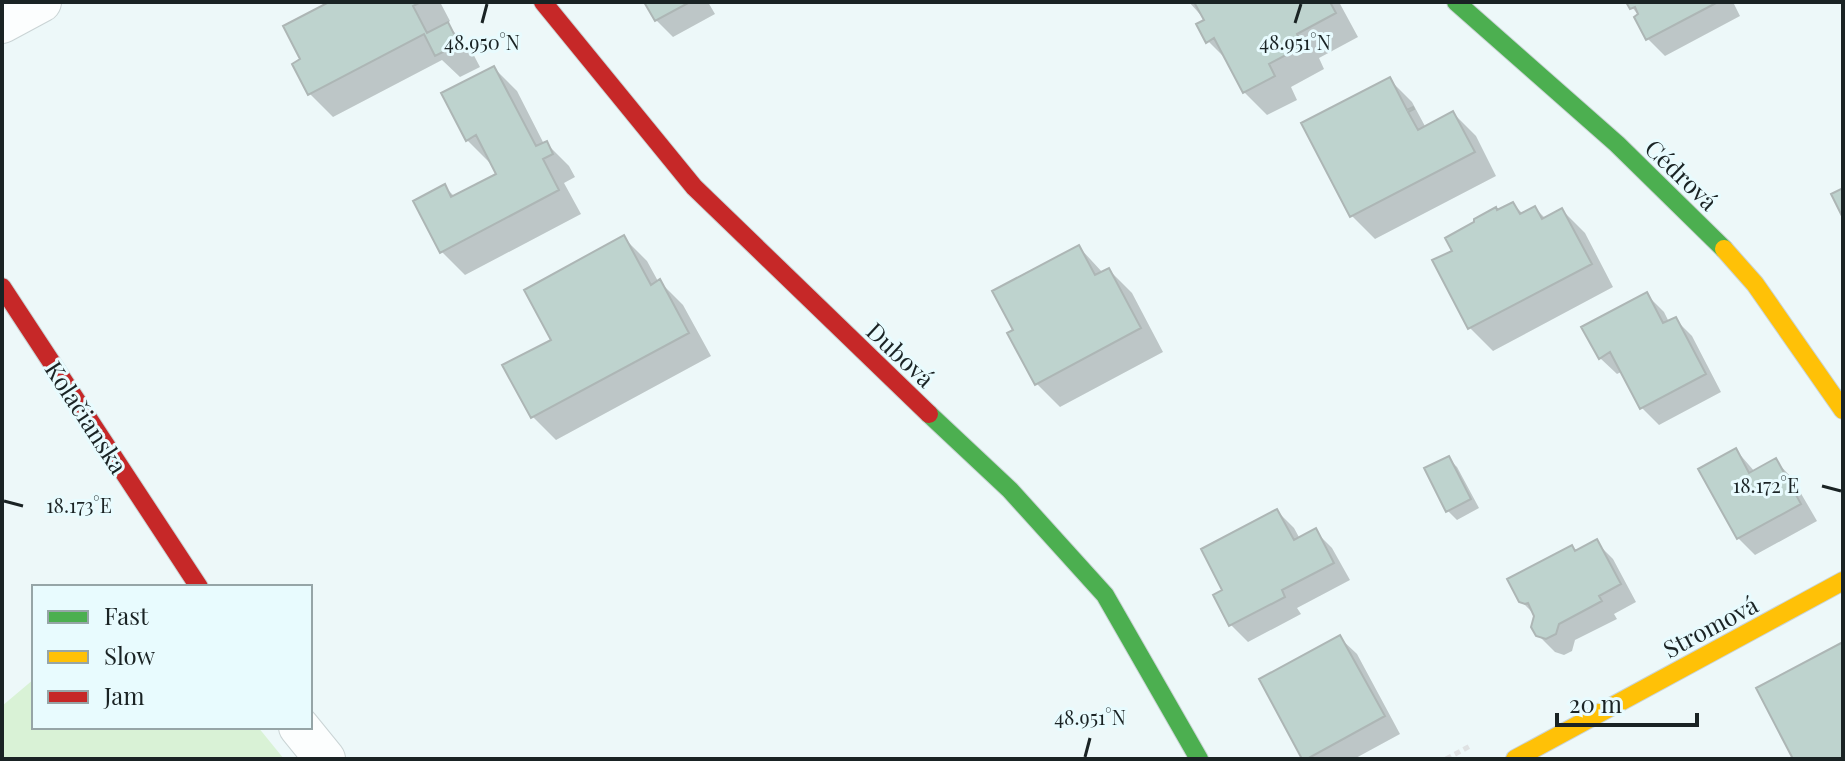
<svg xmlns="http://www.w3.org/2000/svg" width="1845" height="761" font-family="'Playfair Display',serif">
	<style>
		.green { fill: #d9f2d6 }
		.shadow { fill: #0003 }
		.building { fill: #bed3ce; stroke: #adb6b5; stroke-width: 2 }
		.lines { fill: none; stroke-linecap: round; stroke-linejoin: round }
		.street-casing { stroke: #cad4d5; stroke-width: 42 }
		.fast-casing { stroke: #cad4d5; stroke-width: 20 }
		.slow-casing { stroke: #cad4d5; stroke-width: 20 }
		.jam-casing { stroke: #cad4d5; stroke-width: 20 }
		.path { stroke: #dfe2e3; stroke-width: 5; stroke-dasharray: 6 4; stroke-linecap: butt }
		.street { stroke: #fcfefe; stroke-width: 40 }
		.fast { stroke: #4caf50; stroke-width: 18 }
		.slow { stroke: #ffc107; stroke-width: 18 }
		.jam { stroke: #c62828; stroke-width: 18 }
		.ticks { fill: none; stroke: #1a2324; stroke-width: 3 }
		.labels { text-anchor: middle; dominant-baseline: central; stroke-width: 6; stroke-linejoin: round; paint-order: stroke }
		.street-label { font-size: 24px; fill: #1a2324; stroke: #e8fbfe }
		.ticks-label { font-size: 20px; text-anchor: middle; fill: #1a2324; stroke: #e8fbfe; stroke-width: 6; stroke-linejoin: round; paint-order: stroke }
	</style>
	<rect width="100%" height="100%" fill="#edf8f9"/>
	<path class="green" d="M34 679V727H258L284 759H2V706Z"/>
	<path class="shadow" d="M333 2H440L450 21 446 24 470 48 480 67 460 77 442 60 333 117 310 94 295 65 303 60Z
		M646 2H708L715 14 673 37 656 20Z
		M1189 2H1339L1358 37 1319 58 1324 69 1291 87 1297 100 1267 115 1244 92 1229 62 1208 41 1206 21Z
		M1628 2H1733L1740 16 1665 56 1648 39 1639 16Z
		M494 68 517 91 544 144 546 143 569 166 575 177 564 183 581 214 465 275 442 252 445 187 456 198 499 175 490 163 467 140Z
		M1389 79 1412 102 1426 128 1453 113 1476 136 1496 176 1375 239 1352 216 1304 124Z
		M1513 204 1523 214 1535 208 1546 219 1562 210 1585 233 1613 287 1493 351 1470 328 1454 251 1498 212Z
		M624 238 647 261 659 283 660 282 683 305 711 356 556 440 533 417 553 340Z
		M1079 247 1103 273 1109 270 1132 293 1163 352 1060 407 1037 384 1016 330Z
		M1647 295 1664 312 1669 322 1675 319 1692 336 1721 392 1659 425 1642 408 1623 371 1617 374 1600 358Z
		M1736 450 1755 472 1776 461 1792 478 1817 521 1755 555 1738 538Z
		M1448 458 1457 467 1479 508 1457 520 1448 511 1427 469Z
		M1277 511 1294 528 1300 539 1315 531 1332 548 1350 580 1297 608 1301 614 1248 642 1231 625 1225 591Z
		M1596 542 1613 559 1636 602 1614 614 1617 619 1575 640 1572 651 1564 655 1555 652 1538 635 1536 616 1521 601 1572 548 1576 552Z
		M1340 638 1357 654 1400 734 1354 759H1305Z"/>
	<path class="building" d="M329 2H421L413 6 427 33 448 22 459 44 435 56 424 34 308 95 292 64 300 59 283 26Z
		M644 2H690L655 21Z
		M1194 2H1330L1336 13 1297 34 1303 46 1269 64 1275 76 1243 93 1214 38 1206 43 1196 24 1204 20Z
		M1626 2H1718L1646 40 1634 17 1638 14 1635 7 1630 9Z
		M494 66 536 146 547 141 553 154 543 159 559 190 440 253 413 201 445 184 451 197 496 174 476 135 466 141 441 93Z
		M1390 77 1407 110 1413 107 1414 109 1408 112 1418 130 1453 111 1475 152 1350 217 1301 123Z
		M1843 188V218L1831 194Z
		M1513 202 1520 214 1535 206 1542 219 1562 208 1592 264 1468 329 1432 260 1452 251 1445 238 1474 222V219L1496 207 1497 210Z
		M624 235 651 285 660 279 689 333 531 418 502 365 551 340 524 290Z
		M1079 245 1095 275 1109 268 1141 328 1035 385 1007 333 1013 330 992 291Z
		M1647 292 1663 323 1676 317 1706 374 1640 409 1610 352 1599 359 1581 327Z
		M1736 448 1749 473 1776 458 1801 504 1737 539 1698 469Z
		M1449 456 1471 499 1446 512 1424 468Z
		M1277 509 1294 540 1316 528 1334 563 1282 590 1285 597 1229 626 1213 595 1222 590 1201 549Z
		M1597 539 1621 584 1599 596 1602 601 1559 624 1556 634 1546 639 1536 636 1531 627 1534 616 1528 603 1525 604 1519 602 1507 579 1572 545 1575 551Z
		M1340 635 1385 716 1307 759H1302L1259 679Z
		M1843 642V759H1793L1756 688Z"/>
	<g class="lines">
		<g class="street-casing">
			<path id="street" d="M2 23 41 2
				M299 727 325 759"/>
		</g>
		<g class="fast-casing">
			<path id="fast" d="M1456 2 1617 144 1724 249
				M929 414 1010 490 1105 595 1199 759"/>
		</g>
		<g class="slow-casing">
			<path id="slow" d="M1724 249 1755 284 1843 410
				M1515 759 1843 581"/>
		</g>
		<g class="jam-casing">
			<path id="jam" d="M543 2 694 187 929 414
				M2 287 199 587"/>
		</g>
		<path class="path" d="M1446 759 1470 746"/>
		<use href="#street" class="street"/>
		<use href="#fast" class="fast"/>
		<use href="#slow" class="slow"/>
		<use href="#jam" class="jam"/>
	</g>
	<path class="ticks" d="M482 23 487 4M1295 23 1301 4M1822 486 1841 491M4 501 23 506M1085 757 1090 738"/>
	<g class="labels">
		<g class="street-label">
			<text transform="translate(1682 174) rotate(44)">Cédrová</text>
			<text transform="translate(901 354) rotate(43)">Dubová</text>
			<text transform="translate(87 417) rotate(57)">Kolačianska</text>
			<text transform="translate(1710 626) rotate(-28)">Stromová</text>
		</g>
	</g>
	<g class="ticks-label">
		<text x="482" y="50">48.950°N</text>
		<text x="1295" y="50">48.951°N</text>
		<text x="1766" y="493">18.172°E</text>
		<text x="79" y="513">18.173°E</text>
		<text x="1090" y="725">48.951°N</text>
	</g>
	<rect width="1845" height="761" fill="none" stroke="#1a2324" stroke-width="8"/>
	<rect x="32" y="585" width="280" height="144" fill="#e8fbfe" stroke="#96a5a7" stroke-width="2"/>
	<rect x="48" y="611" width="40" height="12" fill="#4caf50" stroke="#96a5a7" stroke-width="2"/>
	<text x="104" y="625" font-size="24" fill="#1a2324">Fast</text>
	<rect x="48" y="651" width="40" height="12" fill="#ffc107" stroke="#96a5a7" stroke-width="2"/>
	<text x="104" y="665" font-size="24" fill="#1a2324">Slow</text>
	<rect x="48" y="691" width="40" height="12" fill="#c62828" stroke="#96a5a7" stroke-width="2"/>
	<text x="104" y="705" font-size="24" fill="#1a2324">Jam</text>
	<path d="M1557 713v12h140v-12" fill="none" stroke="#1a2324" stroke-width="4"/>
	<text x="1569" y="713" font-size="24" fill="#1a2324" stroke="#e8fbfe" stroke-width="6" paint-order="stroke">20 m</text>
</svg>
